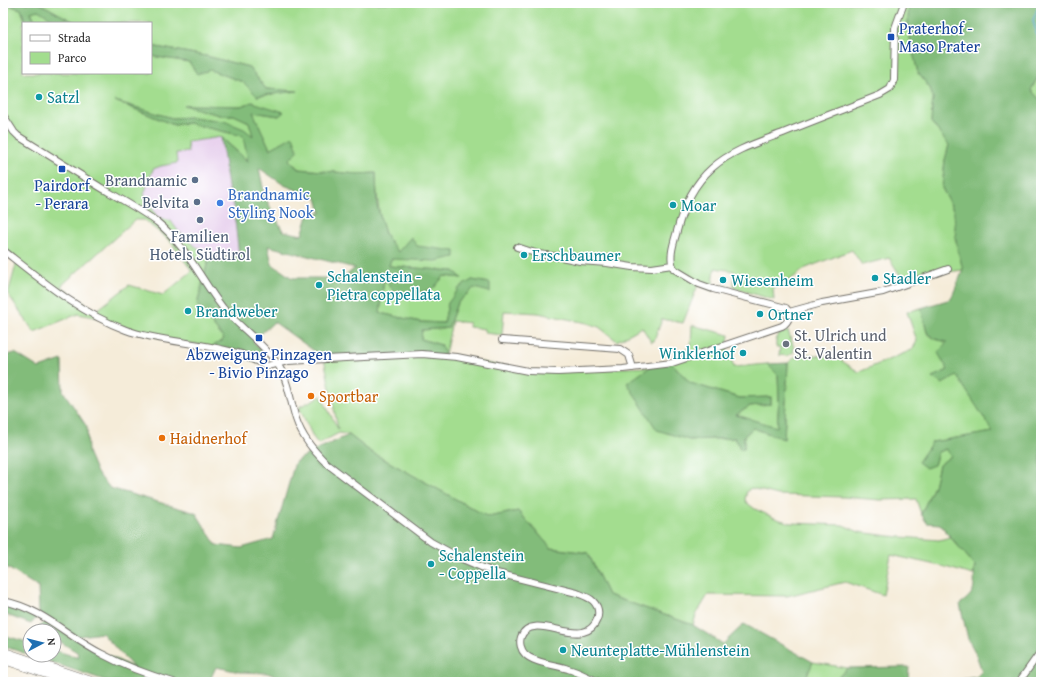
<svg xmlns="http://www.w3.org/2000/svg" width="1044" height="685" font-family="'Gentium Book Plus',serif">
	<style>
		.built { fill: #e8d2ee }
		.green { fill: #a3dd8f; stroke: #67845d; fill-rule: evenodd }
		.forest { fill: #82bc7a; stroke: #567452; fill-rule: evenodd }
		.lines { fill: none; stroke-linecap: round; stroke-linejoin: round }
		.stream { stroke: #59a8d3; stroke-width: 1.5 }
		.minor-casing { stroke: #726f68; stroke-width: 8 }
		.highway-casing { stroke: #726f68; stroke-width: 10 }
		.minor { stroke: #fff; stroke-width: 6 }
		.highway { stroke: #fff; stroke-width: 9 }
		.rail-casing { stroke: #2b2b2b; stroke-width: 3 }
		.rail { stroke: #fff; stroke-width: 1.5; stroke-dasharray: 4.5; stroke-linecap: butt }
		.transit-dot { fill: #1a4fb4; stroke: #fff; stroke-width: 1.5 }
		.culture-dot { fill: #0f9aa8; stroke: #fff; stroke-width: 1.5 }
		.service-dot { fill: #5c6f8a; stroke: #fff; stroke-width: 1.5 }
		.shop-dot { fill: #3f7fe0; stroke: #fff; stroke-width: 1.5 }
		.worship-dot { fill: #6b7280; stroke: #fff; stroke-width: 1.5 }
		.food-dot { fill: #e8710a; stroke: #fff; stroke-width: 1.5 }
		.labels { text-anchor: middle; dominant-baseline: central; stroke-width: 3; stroke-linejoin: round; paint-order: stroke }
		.transit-label { font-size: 16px; fill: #164399; stroke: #fff }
		.culture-label { font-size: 16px; fill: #0d838f; stroke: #fff; text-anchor: start }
		.service-label { font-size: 16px; fill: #4e5e75; stroke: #fff; text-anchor: end }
		.shop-label { font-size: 16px; fill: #366cbe; stroke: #fff; text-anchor: start }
		.worship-label { font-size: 16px; fill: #5b616d; stroke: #fff; text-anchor: start }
		.food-label { font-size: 16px; fill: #c56008; stroke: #fff; text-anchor: start }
	</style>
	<rect width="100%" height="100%" fill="#fff"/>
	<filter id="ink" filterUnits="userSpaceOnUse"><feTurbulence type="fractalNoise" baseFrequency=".025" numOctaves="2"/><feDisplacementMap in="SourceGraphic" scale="8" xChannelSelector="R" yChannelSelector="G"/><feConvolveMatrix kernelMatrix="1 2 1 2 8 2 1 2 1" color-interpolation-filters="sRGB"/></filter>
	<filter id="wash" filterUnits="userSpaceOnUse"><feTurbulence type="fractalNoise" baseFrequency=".012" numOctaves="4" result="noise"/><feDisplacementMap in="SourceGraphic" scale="16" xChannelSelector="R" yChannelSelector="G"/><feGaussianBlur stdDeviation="0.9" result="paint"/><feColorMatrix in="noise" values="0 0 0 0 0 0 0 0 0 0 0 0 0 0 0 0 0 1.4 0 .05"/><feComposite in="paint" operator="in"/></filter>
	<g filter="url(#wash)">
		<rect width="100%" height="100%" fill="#f5ecd9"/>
		<path class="built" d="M221 137 228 187 233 204 240 255 210 259 178 231 171 221 157 217 144 194 153 169 161 166 177 163 176 153 187 142Z"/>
		<path class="green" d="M39 3H909L908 21 911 44 918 73 930 88 933 98 931 122 949 145 945 160 942 188 954 211 956 241 963 270 902 278 889 258 862 265 852 250 806 268 790 280 773 288 774 300 734 288V271L715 268 712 291 698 285 683 323 662 319 654 341 651 342 642 327 617 341 599 327 587 323 538 313 504 311 502 335 485 333V329L469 327V323L452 321 445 355 528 371 650 367 689 440 736 438 740 449H744V436L753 428 784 439 788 363 800 353 837 358 859 372 912 350 917 341 907 312 921 308 927 333 935 339 948 342V370L933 377 957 376 994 432 932 442 934 465 938 452 947 449 951 456 939 465 934 486 921 514 916 499 880 500 844 497 778 495 751 488 747 491 745 499 746 502 755 509 777 519 791 523 843 525 859 532 889 536 939 540 950 537 975 565 973 575 945 567 891 555 883 595 845 582 787 596 708 595 696 615 693 625 608 595 588 553 551 548 518 511 488 517 371 452 349 435 339 433 318 444 313 437 299 407 321 396 338 429 324 358 441 345 421 339 422 330 448 328 457 303 474 288 490 283 472 280 448 303 444 323 421 322 380 313 384 279 433 289 444 276 462 278 454 271 389 266 391 258 410 259C407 257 403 255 400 253 378 237 377 198 376 173L358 174 299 169 289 160 293 137 270 149 253 112 279 116 253 102 241 106 185 105 219 115H234L249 122 254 137 193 117 172 118 120 103 174 125 189 123 204 127 243 136 249 162 221 137 187 142 188 152 176 153 177 163 161 166 153 169 144 194 157 217 171 221 178 231 210 259 208 261 197 305 224 339 212 347 156 337 99 318 78 314 34 332 8 294 17 261 3 250V4L21 9 26 23H23V73H151V56L189 62 243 82 257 96 294 91 266 89 249 67 206 56 151 46V23H76ZM135 220H144L170 241 192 271 163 295 129 285 96 311 61 286Z
			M39 10 59 23H36L31 11Z
			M1041 71V101L1031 90Z
			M692 325 729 335 727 348 734 367 767 364 778 375 779 399 777 428 736 415 750 406 771 404V397L740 398 690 383 672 363 691 345Z
			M788 331 794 348 793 353 787 356 779 355 780 347H776V340L779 334Z
			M813 662 847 668 834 682H804Z"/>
		<path class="forest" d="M3 3H39L76 23H59L38 10 31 12 36 23H26L21 9Z
			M909 3H1041V71L1031 90 1041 101V682H946L976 677 982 671 975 652 968 639 960 604C980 590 972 585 975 566L940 524 927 523 921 514 934 486 939 465 951 456 946 449 938 452 934 465 926 468 918 462 932 442 993 432 957 376 942 384 932 377 948 370 938 353 947 342 935 339 927 332 921 308 951 299 963 270 956 241 954 211 942 188 945 160 949 145 931 122 933 98 930 88 918 73 911 44 908 21Z
			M151 46 206 56 249 67 266 89 298 91 257 96 243 82 210 70 197 74 189 62 151 56Z
			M115 101 172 118 193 117 224 121 244 129 253 136 249 122 234 115H219L183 105 241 106 252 102 284 112 279 116 253 112 270 149 293 136 298 151 289 160 298 169 358 174 376 173 377 205 385 234 398 252 411 237 417 246 455 251V257L436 261 391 259 389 266 454 271 462 278 444 276 433 289 411 295 396 294 384 279 380 313 421 322 444 323 448 303 460 287 472 280 490 283V292L474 288 457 303 448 328 422 330 421 339 441 345 445 355 324 358 274 322 253 341 263 353 259 363 212 347 224 339 197 305 208 261 210 259 239 255 233 204 228 187 221 137 248 162 243 136 204 127 189 123 174 125ZM259 168 284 185 317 198 321 213H309L302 235 283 231 265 197ZM268 246 355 268 343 278H292L272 264Z
			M15 353 39 368 62 360 63 391 87 427 88 452 97 473 110 488 196 513 216 545 241 548 273 539 295 462 313 451 349 435 371 452 488 517 518 511 551 548 588 553 608 595 693 625 723 644 744 624 813 662 804 682H292L267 673 240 672 216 667 209 682H110L3 646V635L30 643V655H54V650L79 658 77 652 54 638V631H43L38 628 46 620 39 613 38 587 3 565V356ZM102 633 134 668 72 637Z
			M672 363 690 383 740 398 771 397V404L750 406 736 415 777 427 779 399 778 375 767 364 788 363 784 439 753 428 744 436V449H740L735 438 689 440 657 430 627 383 650 367Z
			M3 604H8L38 616 31 624 4 614 3 615Z
			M909 667 908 682H834L847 668Z"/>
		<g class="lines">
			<path class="stream" d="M1040 3 1033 20 1041 50"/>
		</g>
	</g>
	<g filter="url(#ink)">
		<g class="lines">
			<g class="minor-casing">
				<path id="minor" d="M3 115 14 132 18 136C45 153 73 170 100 187 119 198 139 209 157 222 186 245 201 280 223 308 239 327 261 341 276 362 288 378 290 400 296 419 302 437 313 450 326 463L431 542 460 558 493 572 577 593C582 595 589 597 593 601 604 612 596 629 583 632 566 637 529 614 521 637 519 643 521 650 525 654 533 663 557 665 568 669 579 672 589 678 599 682
					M517 247 538 254 561 257 580 261 607 263 632 267 652 268 672 265
					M3 250C41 280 80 313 126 330 157 341 193 342 225 350L241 354 267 366 288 361 422 354 457 357 528 371 558 372 623 369 672 363 782 326C789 322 792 314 786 308L713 289 699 284 674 269C668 258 674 242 677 231 683 207 694 184 712 168 732 150 759 142 783 133 815 120 847 108 880 95L890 89 894 80 895 28 904 3
					M789 312 822 303 883 292 948 269
					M502 340 620 349 629 355 633 368
					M3 601C44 609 66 636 102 654 124 666 149 675 173 682
					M1019 682 1041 651"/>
			</g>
			<g class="highway-casing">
				<path id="highway" d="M3 652 93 682
					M3 659 72 682"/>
			</g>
			<use href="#minor" class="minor"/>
			<use href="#highway" class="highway"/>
			<g class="rail-casing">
				<path id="rail" d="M3 680 8 682"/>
			</g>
			<use href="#rail" class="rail"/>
		</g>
	</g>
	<g class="transit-dot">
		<rect x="887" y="33" width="8" height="8" rx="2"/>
		<rect x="58" y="165" width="8" height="8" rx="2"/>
		<rect x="255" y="334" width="8" height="8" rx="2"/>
	</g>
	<g class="culture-dot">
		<circle cx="39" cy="97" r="4"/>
		<circle cx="673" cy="205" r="4"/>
		<circle cx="524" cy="255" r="4"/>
		<circle cx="875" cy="278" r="4"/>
		<circle cx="723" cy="280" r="4"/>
		<circle cx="319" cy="285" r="4"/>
		<circle cx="188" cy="311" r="4"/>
		<circle cx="760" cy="314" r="4"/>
		<circle cx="743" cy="353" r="4"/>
		<circle cx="431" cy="564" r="4"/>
		<circle cx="563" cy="650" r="4"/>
	</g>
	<g class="service-dot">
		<circle cx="195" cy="180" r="4"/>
		<circle cx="197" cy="202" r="4"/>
		<circle cx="200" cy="220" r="4"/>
	</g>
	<circle class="shop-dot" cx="220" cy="203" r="4"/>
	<circle class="worship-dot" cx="786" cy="344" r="4"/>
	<g class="food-dot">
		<circle cx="311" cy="396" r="4"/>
		<circle cx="162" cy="438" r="4"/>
	</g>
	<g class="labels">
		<g class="transit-label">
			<text x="899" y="28" text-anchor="start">Praterhof -<tspan x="899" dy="18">Maso Prater</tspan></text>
			<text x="62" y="185">Pairdorf<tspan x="62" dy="18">- Perara</tspan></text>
			<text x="259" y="354">Abzweigung Pinzagen<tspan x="259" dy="18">- Bivio Pinzago</tspan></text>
		</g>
		<g class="culture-label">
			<text x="47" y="97">Satzl</text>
			<text x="681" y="205">Moar</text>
			<text x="532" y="255">Erschbaumer</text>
			<text x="327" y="276">Schalenstein -<tspan x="327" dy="18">Pietra coppellata</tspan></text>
			<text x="883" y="278">Stadler</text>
			<text x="731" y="280">Wiesenheim</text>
			<text x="196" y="311">Brandweber</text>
			<text x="768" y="314">Ortner</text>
			<text x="735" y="353" text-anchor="end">Winklerhof</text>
			<text x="439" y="555">Schalenstein<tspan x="439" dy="18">- Coppella</tspan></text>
			<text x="571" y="650">Neunteplatte-Mühlenstein</text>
		</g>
		<g class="service-label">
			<text x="187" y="180">Brandnamic</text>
			<text x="189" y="202">Belvita</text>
			<text x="200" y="236" text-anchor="middle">Familien<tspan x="200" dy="18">Hotels Südtirol</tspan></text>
		</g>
		<g class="shop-label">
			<text x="228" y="194">Brandnamic<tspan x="228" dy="18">Styling Nook</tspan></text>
		</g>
		<g class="worship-label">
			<text x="794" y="335">St. Ulrich und<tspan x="794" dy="18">St. Valentin</tspan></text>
		</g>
		<g class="food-label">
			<text x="319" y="396">Sportbar</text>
			<text x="170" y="438">Haidnerhof</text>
		</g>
	</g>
	<rect width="1044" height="685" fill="none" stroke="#fff" stroke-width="16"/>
	<rect x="22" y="22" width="130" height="52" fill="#ffffff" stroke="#aaaaaa"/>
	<rect x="30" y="35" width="20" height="6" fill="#ffffff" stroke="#aaaaaa"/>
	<text x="58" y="42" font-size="12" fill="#2b2b2b">Strada</text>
	<rect x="30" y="52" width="20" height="12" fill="#a3dd8f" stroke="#aaaaaa"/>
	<text x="58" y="62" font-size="12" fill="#2b2b2b">Parco</text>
	<g transform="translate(42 643) rotate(83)"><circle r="19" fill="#ffffff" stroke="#aaaaaa"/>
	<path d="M0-3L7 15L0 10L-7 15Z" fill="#1f6fb2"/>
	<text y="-6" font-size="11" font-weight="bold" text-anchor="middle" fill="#2b2b2b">N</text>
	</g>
</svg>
